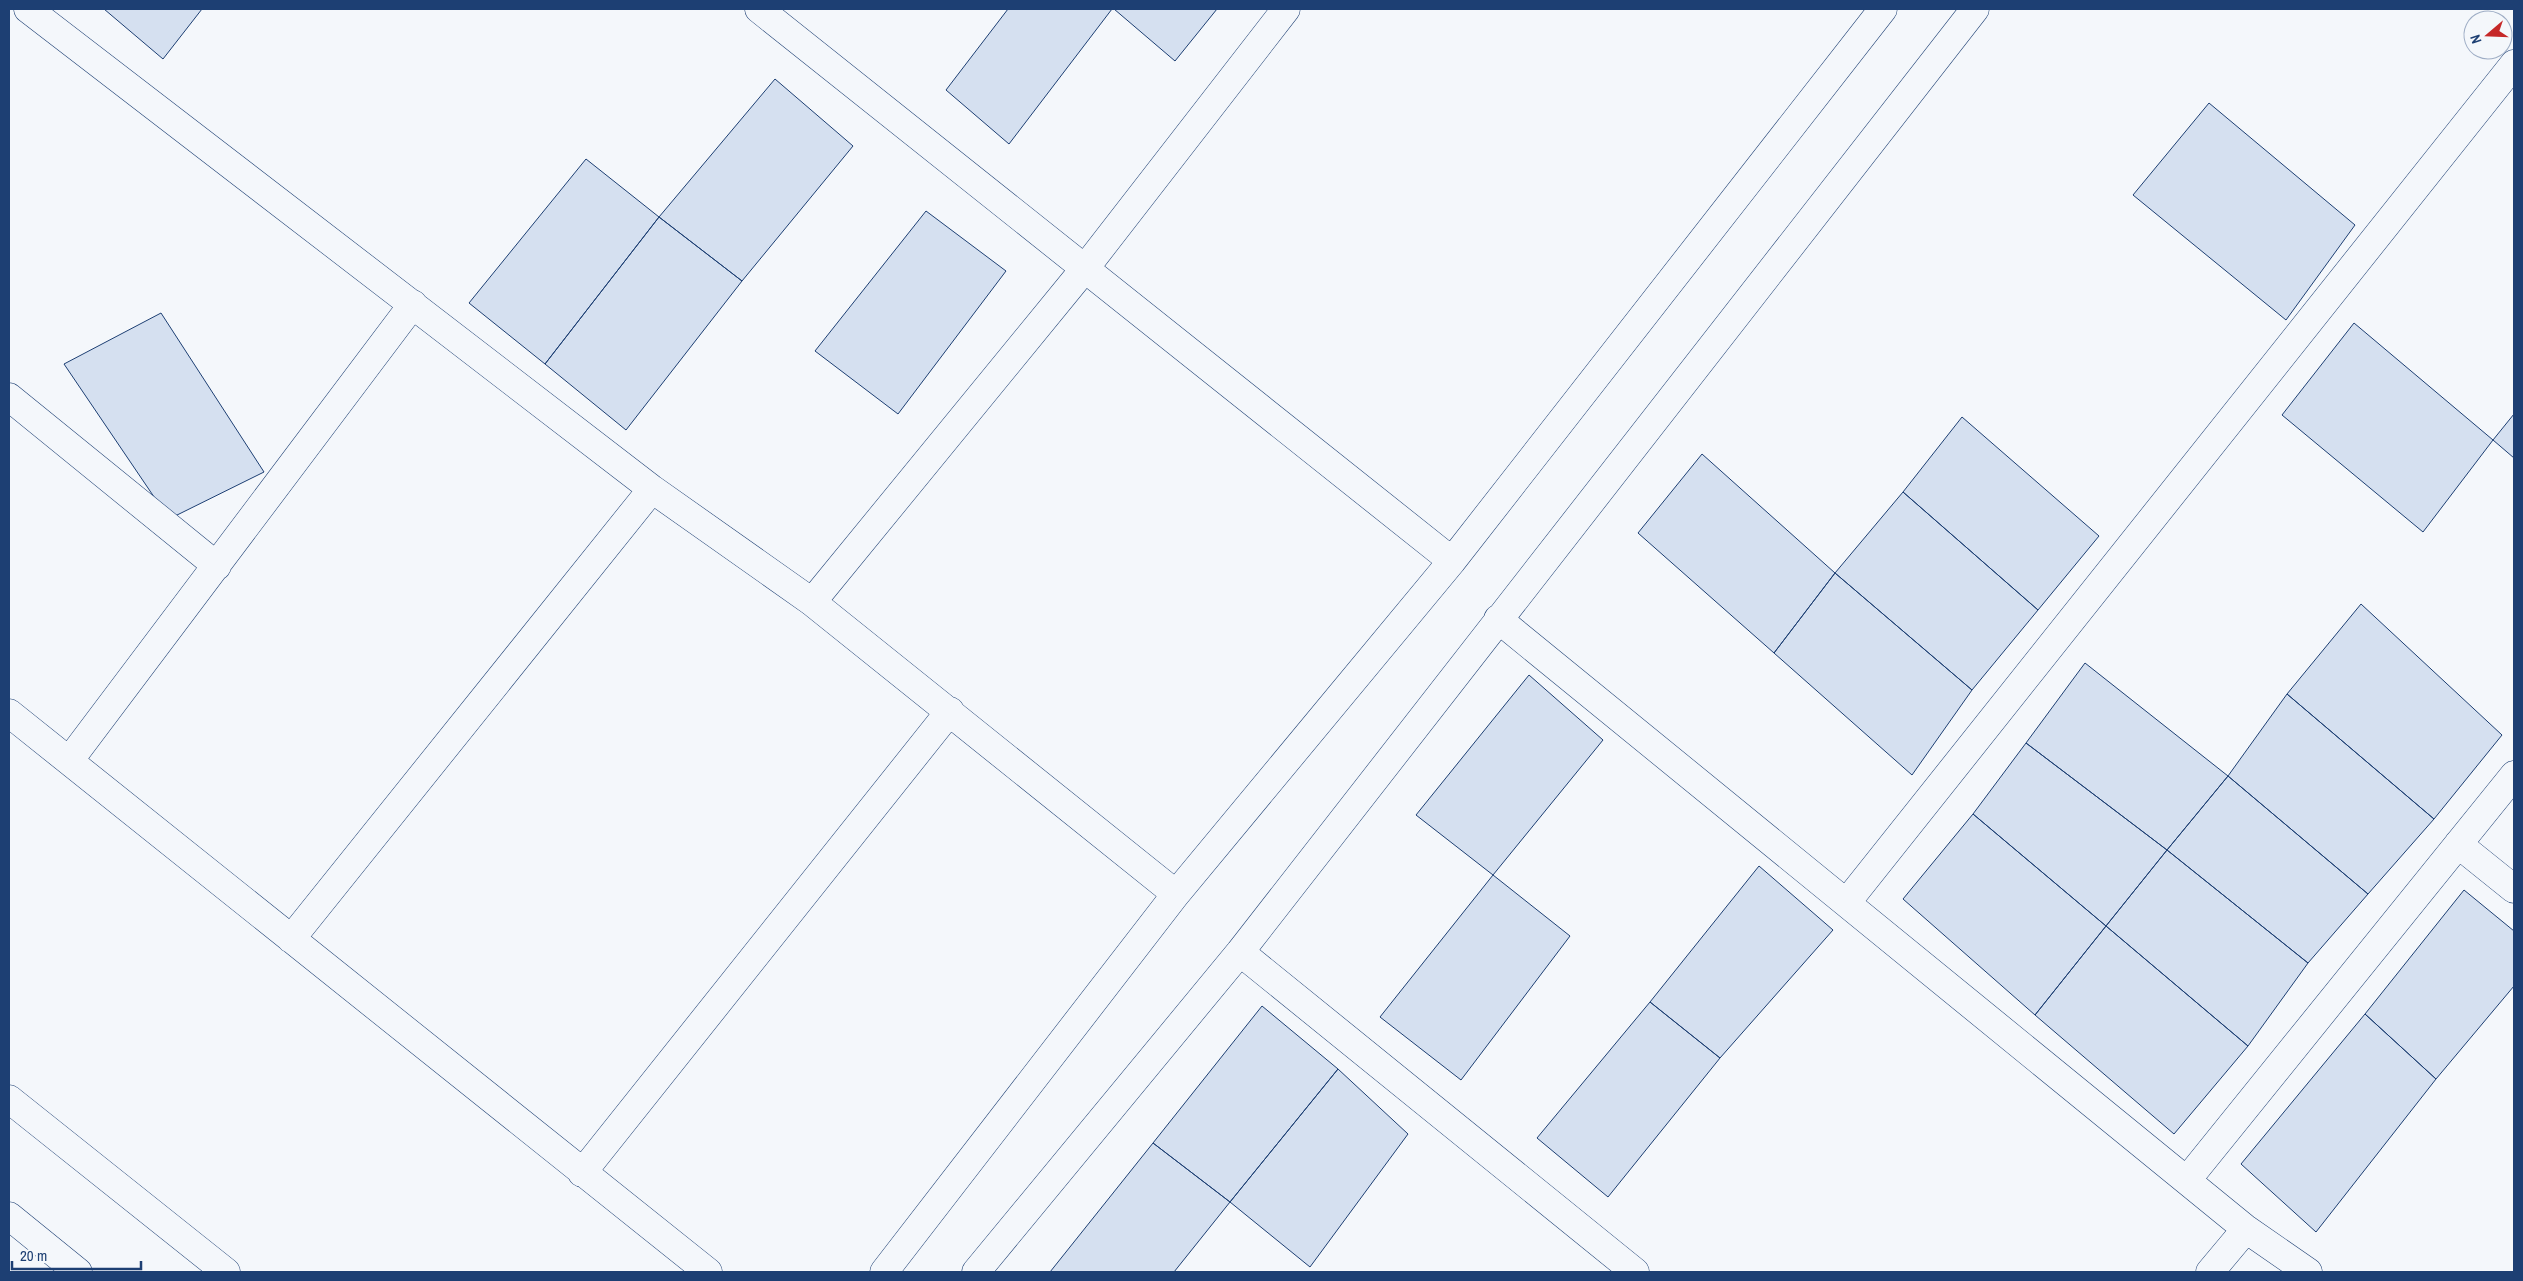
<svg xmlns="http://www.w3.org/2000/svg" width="2523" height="1281" font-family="'Archivo Narrow',sans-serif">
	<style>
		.building { fill: #d5e0f0; stroke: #1d3f73 }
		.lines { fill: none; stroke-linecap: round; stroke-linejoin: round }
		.minor-casing { stroke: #1d3f73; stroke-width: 29 }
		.minor { stroke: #f4f7fb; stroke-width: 28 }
	</style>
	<rect width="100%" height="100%" fill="#f4f7fb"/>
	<path class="building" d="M104 9H202L163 59Z
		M1008 9H1112L1009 144 946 90Z
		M1114 9H1217L1175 61Z
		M775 79 853 146 742 281 659 217Z
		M2209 103 2355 225 2286 320 2133 195Z
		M586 159 659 217 545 364 469 303Z
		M926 211 1006 271 898 414 815 351Z
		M659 217 742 281 626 430 545 364Z
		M161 313 264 472 169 519 64 364Z
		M2354 323 2493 440 2423 532 2282 415Z
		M2514 414V458L2493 440Z
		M1962 417 2099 536 2038 610 1903 492Z
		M1702 454 1835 573 1774 653 1638 533Z
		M1903 492 2038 610 1972 690 1835 573Z
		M1835 573 1972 690 1912 775 1774 653Z
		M2361 604 2502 735 2434 819 2287 694Z
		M2085 663 2228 776 2167 850 2026 743Z
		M1529 675 1603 740 1493 875 1416 815Z
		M2287 694 2434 819 2368 894 2228 776Z
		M2026 743 2167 850 2106 926 1973 814Z
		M2228 776 2368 894 2308 963 2167 850Z
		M1973 814 2106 926 2035 1015 1903 899Z
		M2167 850 2308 963 2248 1046 2106 926Z
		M1759 866 1833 930 1720 1058 1650 1002Z
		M1493 875 1570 936 1461 1080 1380 1017Z
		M2464 890 2514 931V986L2436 1079 2365 1014Z
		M2106 926 2248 1046 2174 1134 2035 1015Z
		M1650 1002 1720 1058 1608 1197 1537 1138Z
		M1262 1006 1338 1069 1230 1202 1153 1143Z
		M2365 1014 2436 1079 2316 1232 2241 1164Z
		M1338 1069 1408 1134 1310 1267 1230 1202Z
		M1153 1143 1230 1202 1174 1272H1050Z"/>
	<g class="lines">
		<g class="minor-casing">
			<path id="minor" d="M28 9 652 489 812 602 1176 894
				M759 9 1452 561
				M9 397 217 566
				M812 602 1086 267 1286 9
				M1498 619 2246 1229 2210 1272
				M9 713 708 1272
				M69 761 413 304
				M2458 844 2514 889
				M1847 902 2514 64
				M291 939 652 489
				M1240 952 1635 1272
				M9 1099 226 1272
				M582 1173 950 711
				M2187 1180 2514 775
				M9 1216 78 1272
				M2246 1229 2308 1272
				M884 1272 1176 894 1452 561 1883 9
				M976 1272 1240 952 1975 9"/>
		</g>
		<use href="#minor" class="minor"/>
	</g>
	<rect width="2523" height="1281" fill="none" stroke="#1d3f73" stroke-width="20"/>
	<g transform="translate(2488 35) rotate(251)"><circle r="24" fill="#f4f7fb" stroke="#9eadc5"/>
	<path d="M0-4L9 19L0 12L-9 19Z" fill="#c62828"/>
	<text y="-8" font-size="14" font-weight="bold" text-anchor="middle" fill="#1d3f73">N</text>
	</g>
	<path d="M12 1261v8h129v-8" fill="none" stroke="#1d3f73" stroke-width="2.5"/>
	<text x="20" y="1261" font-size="15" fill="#1d3f73" stroke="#f4f7fb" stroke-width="4" paint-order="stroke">20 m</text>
</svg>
